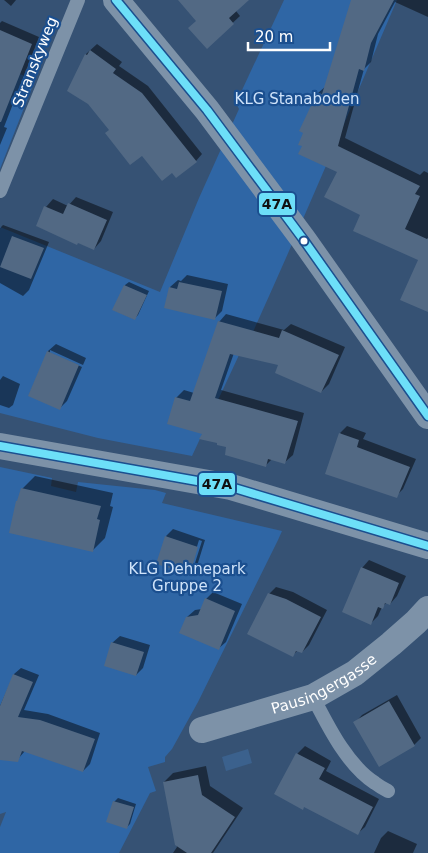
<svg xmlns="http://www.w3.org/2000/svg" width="428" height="853" font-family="'DejaVu Sans',sans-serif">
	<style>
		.green { fill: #2f66a5 }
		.water { fill: #3b618d }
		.shadow { fill: #0007; fill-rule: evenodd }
		.building { fill: #526984 }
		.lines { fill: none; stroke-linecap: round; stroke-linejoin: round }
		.lane { stroke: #7d92a8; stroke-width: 14 }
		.street { stroke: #7d92a8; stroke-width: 26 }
		.bus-1-casing { stroke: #1b4f8f; stroke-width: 11 }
		.bus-1 { stroke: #6ddff8; stroke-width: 8 }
		.bus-dot { fill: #fff; stroke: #1b4f8f; stroke-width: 2 }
		.labels { text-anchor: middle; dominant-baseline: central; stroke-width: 4.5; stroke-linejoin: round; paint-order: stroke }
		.street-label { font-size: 15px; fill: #fff; stroke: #1b4f8f }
		.park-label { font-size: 15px; fill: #cfe3fa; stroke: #1b4f8f }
		.line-badge { stroke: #1b4f8f; stroke-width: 2 }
		.pale-badge-label { font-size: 14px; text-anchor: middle; font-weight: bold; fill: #111 }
	</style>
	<rect width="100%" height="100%" fill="#365274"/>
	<path class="green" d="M284 0H397C346 119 296 238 242 356L239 355 192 456 98 438 0 413V227L160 292 199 198 239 109 236 103Z
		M0 66 35 80 0 169Z
		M0 467 52 478 51 486 76 492 78 482 155 490 166 493 162 503 282 531 278 540 198 702 172 749 165 757V762L148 767 156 791 150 793 119 853H0V827L6 812 0 814Z"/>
	<path class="water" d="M248 749 252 763 226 771 222 757Z"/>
	<path class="shadow" d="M4 0H16L11 6Z
		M179 0H246L236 11 240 16 207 47 197 20Z
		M352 0H428V17L395 2 378 34 371 62 364 69 345 138 420 175 424 171 428 173V311L420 260 362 214 338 171 303 146 318 93 326 86Z
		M2 21 39 37 4 127 7 128 0 145V23Z
		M97 44 122 62 119 66 148 86 202 154 196 161 173 171 142 154 111 129 89 103 68 91 86 54Z
		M76 197 113 212 101 241 94 249 37 226 46 207 53 199 68 206Z
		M3 225 49 242 29 290 23 296 0 283V228Z
		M187 275 228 284 222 311 215 318 165 307 170 287 178 280 181 281Z
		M129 282 149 291 138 315 134 319 114 310 125 285Z
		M226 314 284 330 291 324 345 347 329 384 321 392 280 364 234 353 221 390 304 413 293 455 285 462 272 459 266 465 204 433 176 398 184 390 194 393 219 322Z
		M56 344 86 358 83 365 50 350V353L82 367 67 401 60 408 29 395 48 351Z
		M3 376 20 384 13 405 9 408 0 405V380Z
		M347 426 366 433 363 439 416 459 403 489 396 496 340 433Z
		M35 476 113 493 110 506 113 507 105 538 92 551 19 499 22 489Z
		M173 529 205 540 197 566 189 573 166 536ZM199 540 202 541 194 566H191Z
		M369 560 406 576 397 596 390 604 387 602 382 607 378 616 371 623 362 568Z
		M276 587 293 592 327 610 309 645 302 652 298 650 293 655 269 594Z
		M213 592 242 604 226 642 218 649 187 617 195 610 202 609 206 599Z
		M120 636 150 645 143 668 136 675 112 643Z
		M21 668 39 675 24 710 48 714 100 733 90 764 83 771 25 751 17 760 0 758V706L14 674Z
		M397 695 421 738 414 745 355 723 362 715Z
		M305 746 331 761 326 771 379 799 365 827 357 834 305 806 276 794 298 753Z
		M206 766 210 786 243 808 213 853H173L177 847 164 782 173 773Z
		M118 798 136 804 130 824 127 827 114 802Z
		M388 831 417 844 413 853H374L381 838Z"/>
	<path class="building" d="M178 0H249L229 18 234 24 207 49 188 28 196 21Z
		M351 0H394L371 43 364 71 359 69 338 146 420 186 415 194 420 196 405 229 427 239 428 238V312L400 300 418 260 353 231 360 215 324 197 337 172 298 154 302 146 298 145 303 133 299 131 317 93 322 94Z
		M0 30 32 44 1 122H0Z
		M90 50 116 69 113 73 142 93 197 162 176 178 172 173 162 181 142 156 130 165 105 133 109 130 88 104 67 91 85 54 87 55Z
		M68 203 107 220 94 250 78 243 77 245 36 226 44 206 63 214Z
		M12 236 44 248 31 279 0 267Z
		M179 282 222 291 215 320 164 308 169 287 177 289Z
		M124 285 147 295 135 320 112 310Z
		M218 321 279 338 282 330 339 355 321 393 275 373 278 365 230 354 215 398 298 421 285 464 268 459 266 467 225 455 226 447 217 445V443L199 439 202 434 167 424 175 397 190 401Z
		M47 351 79 365 60 410 28 396Z
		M339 433 359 440 357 447 410 467 397 498 325 474Z
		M21 488 101 506 97 519 100 520 93 552 9 533 16 501H17Z
		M165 536 198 547 190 574 156 564Z
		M361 567 399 583 390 605 385 603 383 609 378 607 371 625 342 612Z
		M268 593 286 599 321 617 302 653 296 651 293 657 247 634Z
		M205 598 235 611 219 650 179 633 186 617 198 615Z
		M111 642 144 652 136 676 104 666Z
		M13 674 33 682 18 717 40 720 95 739 83 772 22 751 18 762 0 760V706Z
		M389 701 415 746 379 767 353 722Z
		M296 753 325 768 319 779 373 807 358 835 304 807 303 810 274 794Z
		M198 775 202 795 235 817 211 853H187L175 845 163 782Z
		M113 801 134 807 127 829 106 822Z"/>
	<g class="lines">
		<path class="lane" d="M0 191 78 0
			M313 697C328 726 347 765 375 783 379 786 384 789 388 791"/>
		<g class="street">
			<path d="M116 0 207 110 303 239 428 416"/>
			<path d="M0 446 231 487 428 546"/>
			<path id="s1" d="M202 730 313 697 355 673 391 644 416 622 428 609"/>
		</g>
		<g class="bus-1-casing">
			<path id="bus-1" d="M116 0 207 110 303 239 428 416
				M0 446 231 487 428 546"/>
		</g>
		<use href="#bus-1" class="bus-1"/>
	</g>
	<circle class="bus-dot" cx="304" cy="241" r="4.5"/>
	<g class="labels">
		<g class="street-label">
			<text transform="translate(35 62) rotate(-68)">Stranskyweg</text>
			<text stroke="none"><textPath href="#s1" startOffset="131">Pausingergasse</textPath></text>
		</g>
		<g class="park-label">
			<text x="297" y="99">KLG Stanaboden</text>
			<text x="187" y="569">KLG Dehnepark<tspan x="187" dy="17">Gruppe 2</tspan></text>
		</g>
	</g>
	<g class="line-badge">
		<rect x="258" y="192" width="38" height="24" rx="5" fill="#6ddff8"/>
		<rect x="198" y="472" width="38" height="24" rx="5" fill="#6ddff8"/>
	</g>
	<g class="pale-badge-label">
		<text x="277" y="209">47A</text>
		<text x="217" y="489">47A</text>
	</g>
	<path d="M248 42v8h82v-8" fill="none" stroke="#ffffff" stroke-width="2.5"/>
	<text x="255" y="42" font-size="15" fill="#ffffff" stroke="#1b4f8f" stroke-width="4" paint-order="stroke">20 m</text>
</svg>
